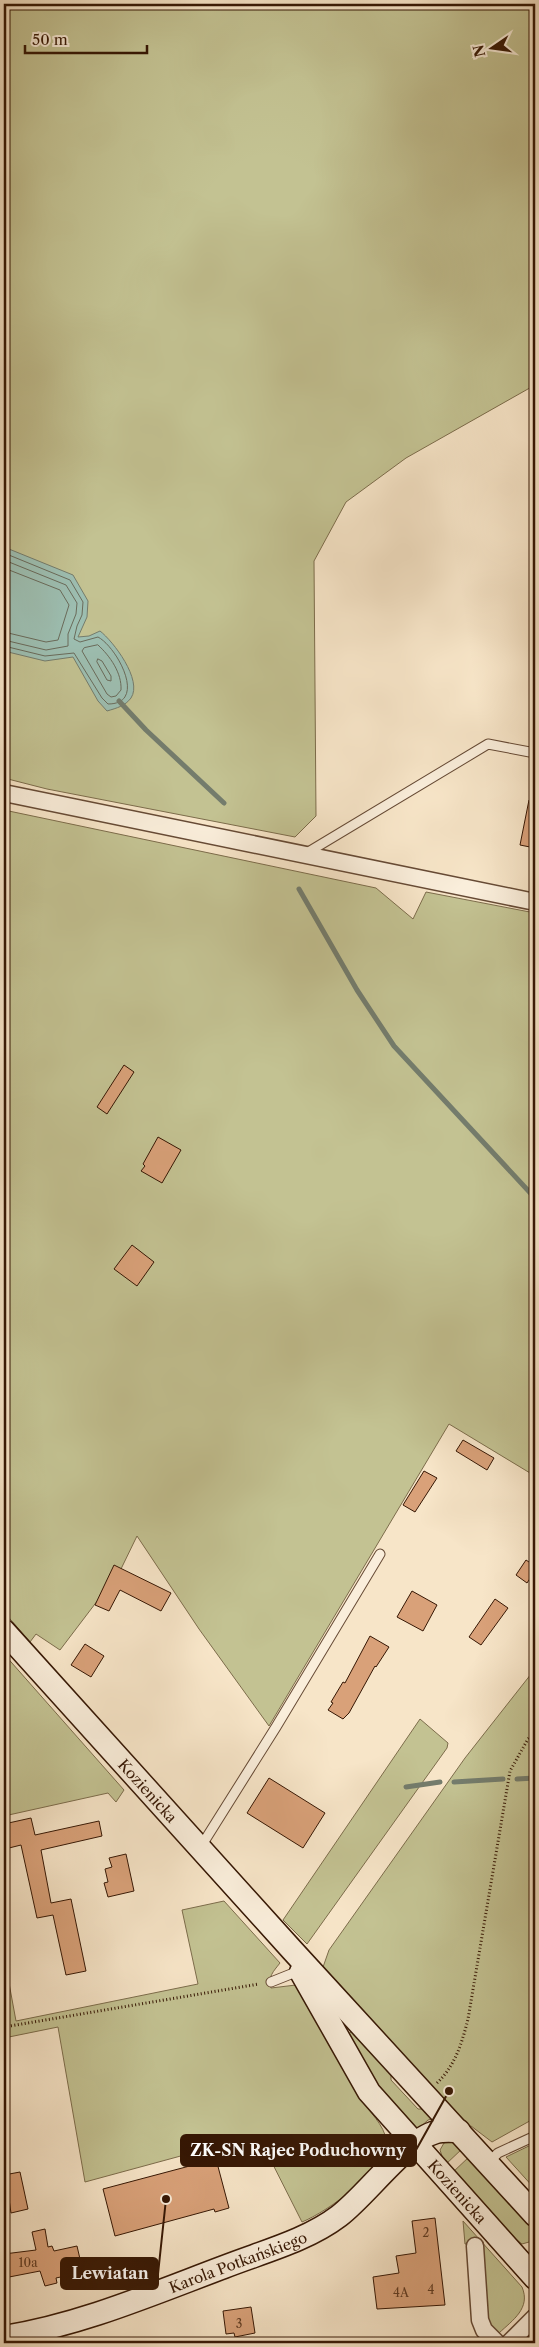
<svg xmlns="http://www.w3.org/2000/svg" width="539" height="2347" font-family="'Libre Caslon Text',serif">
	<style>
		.green { fill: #c3c292; stroke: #7c6c4b }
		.water { fill: #9dbfb2; stroke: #747c6c }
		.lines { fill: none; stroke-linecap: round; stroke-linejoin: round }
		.shore { stroke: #6a6b5b; stroke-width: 1 }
		.stream { stroke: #747c6c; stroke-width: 5 }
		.building { fill: #d9a179; stroke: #361704 }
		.lane-casing { stroke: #664a35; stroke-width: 11 }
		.street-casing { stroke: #664a35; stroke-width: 19 }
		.secondary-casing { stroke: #361704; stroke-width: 25 }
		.path { stroke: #361704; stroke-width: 3; stroke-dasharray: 1 2.5; stroke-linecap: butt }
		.lane { stroke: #faeedb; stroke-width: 9 }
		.street { stroke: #faeedb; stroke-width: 16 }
		.secondary { stroke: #faeedb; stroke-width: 22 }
		.labels { text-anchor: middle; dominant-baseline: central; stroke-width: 4; stroke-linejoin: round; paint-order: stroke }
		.number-label { font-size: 12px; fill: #5f3a21 }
		.street-label { font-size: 15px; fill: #361704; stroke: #faeedb }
		.leader { fill: none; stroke: #361704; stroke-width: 2 }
		.callout-dot { fill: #361704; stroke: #faeedb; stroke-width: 2 }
		.callout { fill: #361704; stroke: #361704; stroke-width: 2 }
		.callout-label { font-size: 16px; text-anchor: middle; font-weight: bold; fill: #fff }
	</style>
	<rect width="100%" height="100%" fill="#f7e5c8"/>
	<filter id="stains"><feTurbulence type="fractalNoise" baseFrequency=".004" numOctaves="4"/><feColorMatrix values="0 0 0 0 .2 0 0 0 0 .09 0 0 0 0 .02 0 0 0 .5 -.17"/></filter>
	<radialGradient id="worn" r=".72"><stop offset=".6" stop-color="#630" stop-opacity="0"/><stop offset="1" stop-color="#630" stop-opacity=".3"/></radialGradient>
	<path class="green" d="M4 4H535V385L406 458 346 502 314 561 316 816 295 837 47 789 4 778Z
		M4 810 376 888 413 919 426 892 535 913V1476L449 1424 269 1726 199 1629 137 1536 120 1571 60 1650 36 1634 30 1642 4 1612Z
		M4 1654 124 1790 116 1802 108 1793 4 1816Z
		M535 1669V2118L492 2142 471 2126H466L322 1970 329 1950 465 1758Z
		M420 1719 448 1743 447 1748 307 1944 283 1920Z
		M224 1901 280 1963C273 1972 268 1976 271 1988L296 1985C317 2023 338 2061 360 2098 368 2110 385 2126 386 2140 388 2169 327 2212 302 2222L258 2135 85 2182 58 2027 4 2038V1956L16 2021 198 1984 182 1910Z
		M354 2030 391 2069V2080L418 2109H423L436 2118 428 2120 417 2130 372 2083 348 2034Z
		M450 2141 463 2148 445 2165 440 2150 444 2143Z
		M535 2143V2189L506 2157Z
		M470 2156 533 2225 534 2237 529 2242 522 2244 517 2240 514 2242 452 2173Z
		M463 2221 522 2287C531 2308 513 2320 499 2333L490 2328 486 2319 483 2244H465Z"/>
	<path class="water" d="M4 547 73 575 88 601 87 617 78 637 89 636 100 631C113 641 143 680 131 698 125 706 117 708 107 711L98 701 73 657 45 661 4 651Z"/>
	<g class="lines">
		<path class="shore" d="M4 553 70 580 83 602 82 615 77 626 74 639 80 642 98 637C117 647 148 704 108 704L102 698 74 653 45 656 4 646
			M4 560 66 585 77 603 76 614 68 634V646L46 650 4 640
			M4 568 60 590 69 605 58 640 46 642 4 632
			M98 645C110 656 122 673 121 690L116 696 111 697 107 694 82 651 84 648Z
			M98 659 102 661 111 676V681L107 680 97 662Z"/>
		<path class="stream" d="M119 701 146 730 224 803
			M299 889 357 990 394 1046 535 1198
			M517 1779 535 1778
			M454 1782 503 1779
			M406 1787 440 1782"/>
	</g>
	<path class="building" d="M529 800H535V848L520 845Z
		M124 1065 134 1072 107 1114 97 1107Z
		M158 1137 181 1150 162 1183 141 1171 145 1166 143 1164Z
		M132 1245 154 1262 137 1286 114 1269Z
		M463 1440 494 1458 487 1470 456 1451Z
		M424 1471 437 1478 415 1512 403 1505Z
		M526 1560 535 1566V1571L527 1583 516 1575Z
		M114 1565 171 1593 161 1611 120 1590 109 1611 95 1605Z
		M412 1591 437 1605 423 1631 397 1617Z
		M495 1599 508 1608 481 1645 469 1637Z
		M370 1636 389 1647 376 1667 375 1666 349 1713 343 1719 328 1710 333 1703 331 1702 343 1682 345 1683Z
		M85 1644 104 1656 91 1677 71 1665Z
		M269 1778 325 1813 303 1848 247 1813Z
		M31 1818 35 1835 99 1821 102 1836 41 1850 51 1903 71 1899 86 1971 66 1975 53 1915 37 1918 21 1845 5 1849 4 1824Z
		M126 1854 134 1891 108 1897 104 1883 108 1882 105 1869 112 1867 109 1858Z
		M216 2159 229 2208 215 2212 214 2209 115 2236 103 2189Z
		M20 2172 28 2209 11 2213 9 2199 4 2200V2175Z
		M435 2218 445 2305 377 2309 373 2277 399 2273 396 2256 416 2253 412 2221Z
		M45 2229 48 2247 52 2246 54 2251 77 2246 83 2272 56 2278 57 2283 45 2286 40 2271 4 2278V2254L36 2250 32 2232Z
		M251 2307 255 2333 235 2337 234 2333 226 2334 223 2311Z"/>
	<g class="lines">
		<g class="lane-casing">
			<path id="lane" d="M305 854 488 744 535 753
				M200 1848 276 1727 380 1554
				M271 1982 301 1970
				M488 2163 498 2153 535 2136"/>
		</g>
		<g class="street-casing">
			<path id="street" d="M4 793 535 902
				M475 2246 480 2320 484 2330 497 2343
				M509 2343 535 2317"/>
		</g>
		<g class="secondary-casing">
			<g id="secondary">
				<path id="s1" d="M4 1631 292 1950 535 2215"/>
				<path id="s2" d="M301 1972 369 2092 535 2278"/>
				<path id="s3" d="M4 2337C80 2325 152 2294 224 2267 262 2252 306 2241 339 2216 366 2196 406 2140 436 2132 443 2130 452 2131 459 2131"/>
			</g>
		</g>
		<path class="path" d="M4 2027 259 1984
			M437 2083C455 2066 462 2043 468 2019L510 1771 528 1739 535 1733"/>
		<use href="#lane" class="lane"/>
		<use href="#street" class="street"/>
		<use href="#secondary" class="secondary"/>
	</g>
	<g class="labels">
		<g class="number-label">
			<text x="426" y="2232">2</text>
			<text x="28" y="2262">10a</text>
			<text x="431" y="2289">4</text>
			<text x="401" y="2292">4A</text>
			<text x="239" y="2323">3</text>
		</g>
		<g class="street-label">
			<text stroke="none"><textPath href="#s1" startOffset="215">Kozienicka</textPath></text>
			<text stroke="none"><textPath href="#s2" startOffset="271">Kozienicka</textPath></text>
			<text stroke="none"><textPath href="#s3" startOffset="246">Karola Potkańskiego</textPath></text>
		</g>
	</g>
	<path class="leader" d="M449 2091L416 2150M166 2199L158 2274"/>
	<g class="callout-dot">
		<circle cx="449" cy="2091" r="5"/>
		<circle cx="166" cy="2199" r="5"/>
	</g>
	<g class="callout">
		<rect x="181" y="2135" width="235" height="31" rx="5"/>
		<rect x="61" y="2258" width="97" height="31" rx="5"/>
	</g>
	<g class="callout-label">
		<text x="298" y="2156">ZK-SN Rajec Poduchowny</text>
		<text x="110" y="2279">Lewiatan</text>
	</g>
	<rect width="539" height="2347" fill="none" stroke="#f7e5c8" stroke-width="20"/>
	<rect x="5" y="5" width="529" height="2337" fill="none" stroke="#361704" stroke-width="2.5"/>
	<rect x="10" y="10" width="519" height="2327" fill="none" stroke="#361704"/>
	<g transform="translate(492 48) rotate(257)" stroke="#faeedb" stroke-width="4" paint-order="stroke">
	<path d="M0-4L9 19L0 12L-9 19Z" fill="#361704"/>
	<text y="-8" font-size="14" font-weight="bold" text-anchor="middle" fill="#361704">N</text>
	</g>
	<path d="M25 45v8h122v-8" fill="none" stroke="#361704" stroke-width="2.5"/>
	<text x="32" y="45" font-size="15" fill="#361704" stroke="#faeedb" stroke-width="4" paint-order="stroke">50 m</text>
	<rect width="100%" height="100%" filter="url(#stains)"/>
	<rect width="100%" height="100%" fill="url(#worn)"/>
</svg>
